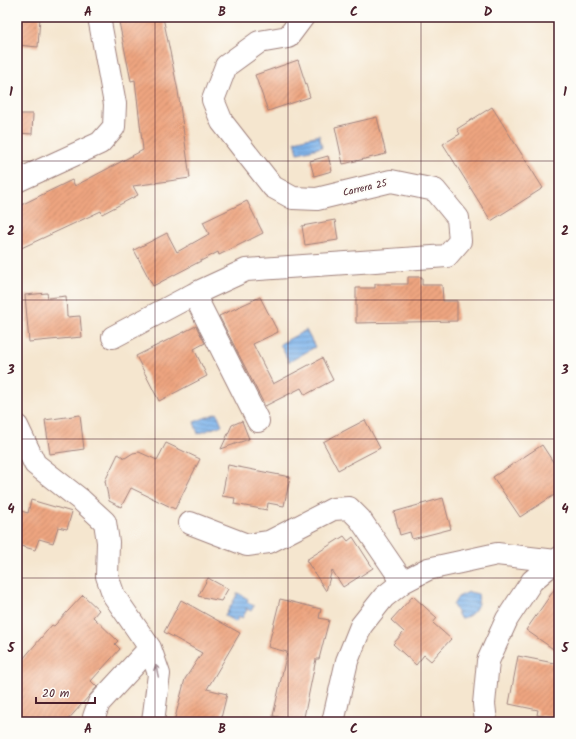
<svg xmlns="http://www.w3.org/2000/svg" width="576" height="739" font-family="Kalam,sans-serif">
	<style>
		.water { fill: url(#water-rules); stroke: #62688a }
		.building { fill: url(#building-hatch) }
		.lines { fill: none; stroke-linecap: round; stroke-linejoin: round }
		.minor-casing { stroke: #a0827d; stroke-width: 24 }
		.minor { stroke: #fff; stroke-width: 22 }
		.oneway { stroke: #ae9aa0 }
		.grid { fill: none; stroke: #4a1f2b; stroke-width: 1; stroke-opacity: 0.55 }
		.labels { text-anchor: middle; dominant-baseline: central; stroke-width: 3.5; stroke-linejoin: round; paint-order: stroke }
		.street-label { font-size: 10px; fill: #4a1f2b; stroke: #fdfcf7 }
		.neatline { fill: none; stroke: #4a1f2b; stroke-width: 1.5 }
		.grid-label { font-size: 13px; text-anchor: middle; font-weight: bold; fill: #4a1f2b }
	</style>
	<defs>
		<pattern id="water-rules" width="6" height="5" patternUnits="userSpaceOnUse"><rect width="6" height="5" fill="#7bb2ea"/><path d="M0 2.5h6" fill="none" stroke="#6790be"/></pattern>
		<pattern id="building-hatch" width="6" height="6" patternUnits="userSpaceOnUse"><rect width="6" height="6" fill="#eea580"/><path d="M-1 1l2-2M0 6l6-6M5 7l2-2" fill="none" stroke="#c38669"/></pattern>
	</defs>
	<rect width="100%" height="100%" fill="#fdfcf7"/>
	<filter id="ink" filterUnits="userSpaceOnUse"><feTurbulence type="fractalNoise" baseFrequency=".025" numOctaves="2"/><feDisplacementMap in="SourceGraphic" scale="8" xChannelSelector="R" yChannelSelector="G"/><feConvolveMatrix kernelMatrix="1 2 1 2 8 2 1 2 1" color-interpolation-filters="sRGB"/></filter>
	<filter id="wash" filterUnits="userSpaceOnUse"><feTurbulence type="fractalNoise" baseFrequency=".012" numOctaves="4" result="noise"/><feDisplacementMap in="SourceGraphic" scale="16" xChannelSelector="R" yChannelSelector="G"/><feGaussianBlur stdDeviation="0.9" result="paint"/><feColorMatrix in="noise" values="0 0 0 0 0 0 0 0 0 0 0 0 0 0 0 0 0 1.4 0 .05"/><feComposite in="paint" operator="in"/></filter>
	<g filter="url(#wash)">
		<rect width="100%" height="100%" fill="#f5e6cf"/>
		<path class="water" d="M319 135 322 147 298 153 295 141Z
			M306 330 315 347 289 362 280 344Z
			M217 413 222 425 198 434 194 422Z
			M469 592 478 594C481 605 472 618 460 618L453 605 458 597Z
			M238 593 248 599 247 602 254 606 251 611 245 608 247 610 242 618 239 616 236 622 225 616Z"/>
		<g id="blocks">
			<path class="building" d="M17 17H40L38 47 17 45Z
				M118 17H163L178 91 190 178 133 186 138 195 102 214 101 211 17 250V207L72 180 75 186 143 150 135 80 131 81Z
				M298 60 310 97 268 111 255 75Z
				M492 107 543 188 491 221 443 144 460 134 457 129Z
				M17 114H33L32 134 17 133Z
				M377 117 386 154 343 164 335 127Z
				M328 156 332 171 314 176 310 161Z
				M247 201 263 233 219 255 218 252 153 286 134 250 167 233 177 252 209 234 203 222Z
				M335 220 338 240 305 245 302 226Z
				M408 277H422V285H442L443 301H457V321L356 323V288H375V284H408Z
				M47 293 48 298 66 296 67 317 80 316 82 337 29 342 25 295Z
				M260 297 278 332 253 344 273 384 322 358 333 380 305 395 301 388 265 406 219 316Z
				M196 326 205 343 194 349 207 376 159 401 136 356Z
				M80 415 84 449 50 454 45 420Z
				M365 420 380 448 338 470 323 442Z
				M242 421 249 439 221 449 232 425Z
				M166 443 200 459 175 509 131 488 121 507 109 501 105 481 118 454 125 458 133 453 139 452 157 460Z
				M542 445 559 471V492L520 517 493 477Z
				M228 465 290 477 284 506 268 503 267 510 234 504 235 498 222 496Z
				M443 498 451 529 412 539 410 532 400 535 394 512Z
				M31 500 72 512 67 529 58 527 53 543 39 539 35 550 17 545V510L28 513Z
				M344 536 348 541 353 537 373 568 343 587 332 570 326 591 306 560Z
				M208 578 228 589 221 601 198 596Z
				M559 583V653L526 630Z
				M83 595 99 610 93 617 118 641 115 644 120 649 91 681 97 687 66 722H17V666L52 625 54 626Z
				M413 596 437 618 433 623 451 639 431 661 424 655 416 665 393 644 404 632 391 620Z
				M280 599 321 609 319 618 329 620 319 659H316L303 722 273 716 287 652 268 647Z
				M181 600 240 633 207 689 227 694 220 722H174L185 679 202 653 164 632Z
				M518 656 559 664V719L537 715 538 710 509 704Z"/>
		</g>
	</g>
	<g filter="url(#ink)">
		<use href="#blocks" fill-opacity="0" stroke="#a0827d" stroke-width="1"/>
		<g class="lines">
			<g class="minor-casing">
				<path id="minor" d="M17 181 100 143 114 127 115 104 99 17
					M194 294 258 421
					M113 337 194 294 246 270 447 256 460 241 458 218 435 190 391 181 317 199 293 198 273 187 222 122 213 100 226 66 259 42 288 37 303 17
					M17 426 35 464 81 500 105 522 108 542 107 576 114 596 150 648 159 674 153 722
					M190 523 247 545 269 542 333 509 349 508 360 519 403 582
					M95 722 94 717 99 703 150 648
					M333 722 347 661 361 626 384 597 403 582 428 569 497 554 556 561
					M486 722 484 704 488 661 507 619 532 581 559 558"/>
			</g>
			<use href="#minor" class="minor"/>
		</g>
		<defs><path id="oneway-shaft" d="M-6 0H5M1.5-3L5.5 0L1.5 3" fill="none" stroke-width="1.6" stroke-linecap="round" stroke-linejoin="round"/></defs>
		<use class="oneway" href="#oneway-shaft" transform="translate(157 671) rotate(-103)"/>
	</g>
	<path class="grid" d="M155 17V722M288 17V722M421 17V722M17 161H559M17 300H559M17 439H559M17 578H559"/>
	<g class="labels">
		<g class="street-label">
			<text transform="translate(365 188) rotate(-13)">Carrera 25</text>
		</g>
	</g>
	<rect width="576" height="739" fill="none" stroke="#fdfcf7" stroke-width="44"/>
	<path d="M36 697v6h59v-6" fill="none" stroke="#4a1f2b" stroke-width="2"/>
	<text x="42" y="697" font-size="12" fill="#4a1f2b" stroke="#fdfcf7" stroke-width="3" paint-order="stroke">20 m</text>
	<rect x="22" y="22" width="532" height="695" class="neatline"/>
	<g class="grid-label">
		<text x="88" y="16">A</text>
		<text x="222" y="16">B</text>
		<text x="354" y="16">C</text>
		<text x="488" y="16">D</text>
		<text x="11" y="96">1</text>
		<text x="565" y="96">1</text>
		<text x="11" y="235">2</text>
		<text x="565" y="235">2</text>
		<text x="11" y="374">3</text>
		<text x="565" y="374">3</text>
		<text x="11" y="513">4</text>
		<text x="565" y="513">4</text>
		<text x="11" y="652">5</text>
		<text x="565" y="652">5</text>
		<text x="88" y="733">A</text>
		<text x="222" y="733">B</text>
		<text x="354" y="733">C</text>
		<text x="488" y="733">D</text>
	</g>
</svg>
